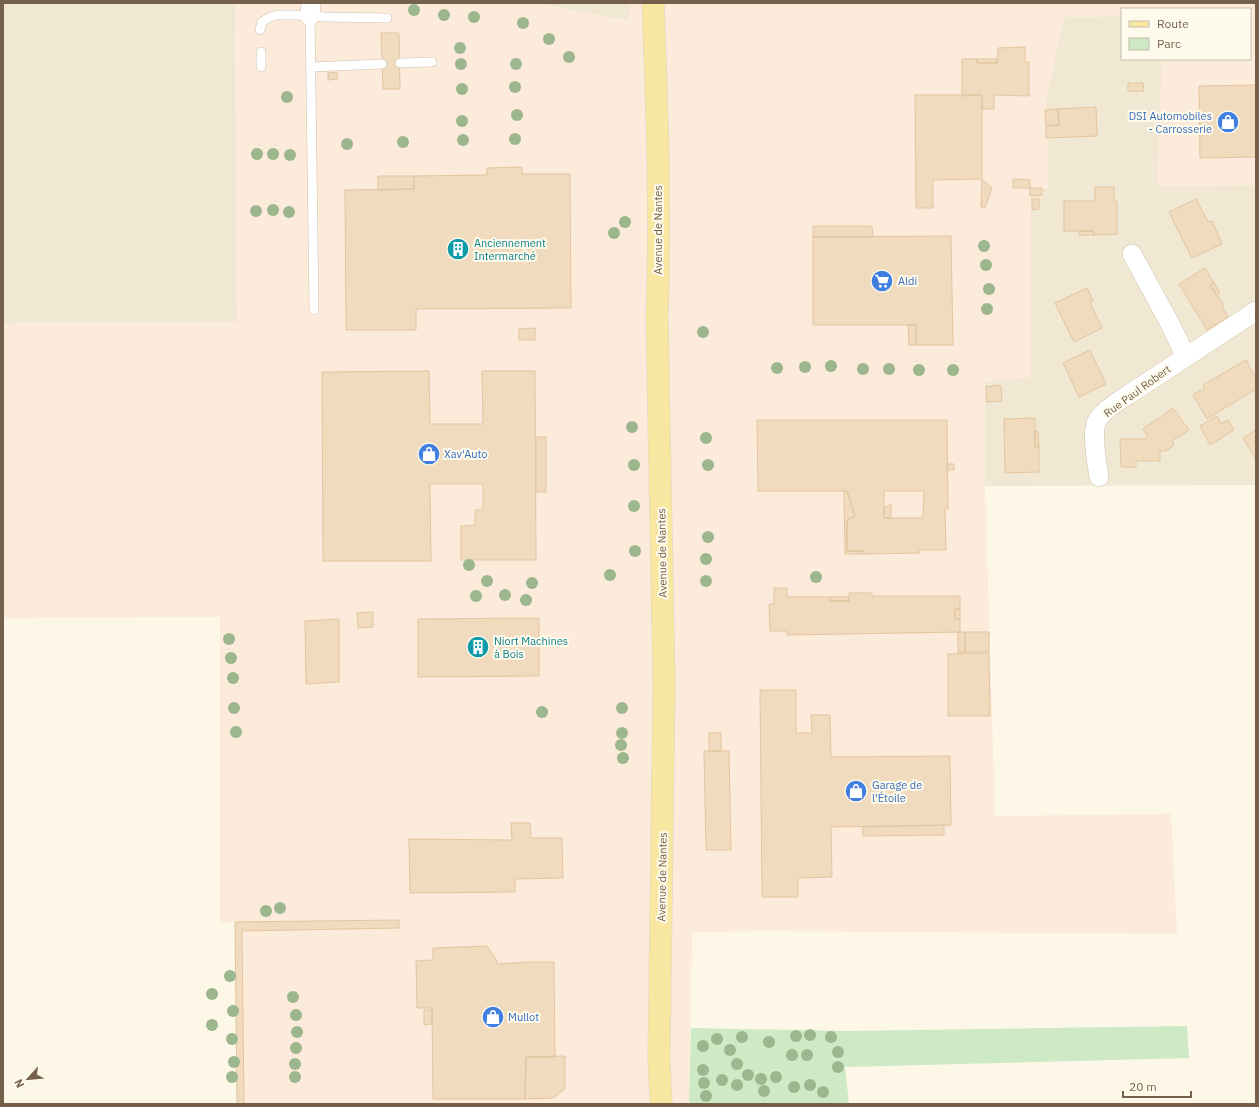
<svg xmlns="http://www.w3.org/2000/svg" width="1259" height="1107" font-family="'IBM Plex Sans',sans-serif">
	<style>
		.residential { fill: #f0e8d2 }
		.commercial { fill: #fceada }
		.green { fill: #cde9c5 }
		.building { fill: #f0dbbe; stroke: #e3c59f; fill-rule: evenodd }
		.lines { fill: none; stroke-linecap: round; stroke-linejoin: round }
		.service-casing { stroke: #cdc0ad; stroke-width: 10 }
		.minor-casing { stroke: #cdc0ad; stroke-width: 20 }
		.primary-casing { stroke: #dbd6d0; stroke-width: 23 }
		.service { stroke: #fff; stroke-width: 9 }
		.minor { stroke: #fff; stroke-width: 19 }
		.primary { stroke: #f8e7a0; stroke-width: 22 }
		.tree { fill: #9cb68e }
		.labels { text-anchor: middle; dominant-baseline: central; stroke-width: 4; stroke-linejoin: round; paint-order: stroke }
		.shop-label { font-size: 11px; fill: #366cbe; stroke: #fffbec; text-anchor: start }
		.street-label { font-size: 11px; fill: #75614b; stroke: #fffbec }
		.culture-label { font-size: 11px; fill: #0d838f; stroke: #fffbec; text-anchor: start }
	</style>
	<rect width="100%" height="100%" fill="#fcf7e6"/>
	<path class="residential" d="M3 3H235L237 322 3 323Z
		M534 3H630V21Z
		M1122 16V59H1162L1158 186 1256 185V485L985 486V382L1031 376V190L1048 188 1046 99 1064 17Z"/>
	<path class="commercial" d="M235 3H534L629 21 630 3H1256V185L1157 186 1162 59H1250V9H1122V16L1064 17 1046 99 1048 188 1031 190V377L985 382V486L995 816 1171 814 1177 934 764 931 692 932 689 1104H237L235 922H220V617L3 618V323L237 322Z"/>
	<path class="green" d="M1187 1026 1189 1058 845 1067 849 1104H689L691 1028 846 1031Z"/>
	<path class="building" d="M381 33H399L400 89H383Z
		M1025 47V62H1029V96L994 95V109H982V95L962 96V59H977V63H997L998 48Z
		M977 59H997V63H977Z
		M337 72 338 79 328 80V73Z
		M1128 83H1143L1144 91H1128Z
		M1256 85V157L1200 158 1199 86Z
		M915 95H982V179L933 180V208H916Z
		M1096 107 1097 136 1046 138V126L1059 125 1058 109Z
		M1058 109 1059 125 1046 126 1045 110Z
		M522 167V174H570L571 308 416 309V330H346L345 190 414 189V176L487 175V168Z
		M378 176H414V189L378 190Z
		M982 179 992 188 985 208 981 207Z
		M1013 179 1030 180V188H1013Z
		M1095 187H1114V201H1117V234L1094 235 1093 231H1064V201H1095Z
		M1030 188H1042V195L1030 196Z
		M1032 199H1039V209L1032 210Z
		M1196 199 1208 222 1212 221 1222 244 1192 258 1169 212Z
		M813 226H872L873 237H813Z
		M1079 231H1093L1094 235H1079Z
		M951 236 953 345H916V325H813V237Z
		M1205 268 1214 283 1210 285 1224 305 1222 307 1228 317 1207 330 1179 284Z
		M1214 283 1220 293 1216 295 1210 285Z
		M1087 288 1093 301 1090 302 1102 328 1074 342 1055 303Z
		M908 325H916V345H909Z
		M535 328V340H519V329Z
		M1090 350 1106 384 1079 397 1063 363Z
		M1246 360 1256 378V389L1207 419 1193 395 1205 388 1203 385Z
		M429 371 430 424H483L482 371H535L536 560H461V526L475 525V510H483V484H430L431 561H323L322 372Z
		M992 385 1001 386 1002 401 987 402 986 386 992 387Z
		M1173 408 1189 430 1172 441 1174 445 1166 451H1160V461H1136V467H1121L1120 439H1145L1148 436 1143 429Z
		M1217 416 1221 424 1228 420 1234 430 1210 445 1200 426Z
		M1035 418V447H1039V472L1005 473 1004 419Z
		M757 420H947L948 509H945L946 550H919V553L864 554V551H847V520L855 516 847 491H758ZM884 491H924L923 518H884Z
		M1256 430V459L1243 438Z
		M1035 431 1038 432 1039 447H1035Z
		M536 437H546V492H536Z
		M947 464H954V470H947Z
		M844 491H847L855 516 847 520V551H864V554H845Z
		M891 504V518H884V508Z
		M774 588H787V597H830V601H849V593H872V596H960V609H955V619H960V632L787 635V631H770L769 604H774Z
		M830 597H849V601H830Z
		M955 609H960V619H955Z
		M373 612V627L358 628 357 613Z
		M539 618V676L418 677V619Z
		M339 619V682L306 684 305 621Z
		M958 632H965V652L958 653Z
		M965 632H989V652H965Z
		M989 653 990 716H948V654Z
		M760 690H796V733H812L811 715H830L831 757 950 756 951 825 831 827 832 877 798 878V897H762Z
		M709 733H721V751H709Z
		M704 751H729L731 850H706Z
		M511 823H530L531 838H562L563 878 515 879V892L410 893 409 839 512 840Z
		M944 825V835L863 836V827Z
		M399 920V928L242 931 244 1104H237L235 922Z
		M487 946 497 961V964L529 962H554L555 1057H526L525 1099H433L432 1008H417L416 961 433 960V948Z
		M424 1010H432V1024L424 1025Z
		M565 1056V1088L554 1098 525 1099 526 1057Z"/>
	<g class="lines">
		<g class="service-casing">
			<path id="service" d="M310 16 314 310
				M260 30 262 22 270 17 278 15H295L324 17 387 18
				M261 52V67
				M400 63 432 62
				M311 67 382 64"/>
		</g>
		<g class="minor-casing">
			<path id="minor" d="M310 16 311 3
				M1132 254 1169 322 1186 357
				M1099 477C1097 463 1091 433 1097 421 1101 412 1120 400 1128 395L1256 311"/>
		</g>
		<g class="primary-casing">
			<path id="primary" d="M653 3C657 107 661 212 657 316L664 684 659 1060 661 1104"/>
		</g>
		<use href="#service" class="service"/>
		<use href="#minor" class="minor"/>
		<use href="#primary" class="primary"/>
	</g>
	<g class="tree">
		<circle cx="414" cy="10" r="6"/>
		<circle cx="444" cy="15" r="6"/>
		<circle cx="474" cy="17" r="6"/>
		<circle cx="523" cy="23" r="6"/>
		<circle cx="549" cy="39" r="6"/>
		<circle cx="460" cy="48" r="6"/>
		<circle cx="569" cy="57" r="6"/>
		<circle cx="461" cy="64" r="6"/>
		<circle cx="516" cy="64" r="6"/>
		<circle cx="515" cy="87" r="6"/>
		<circle cx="462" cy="89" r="6"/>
		<circle cx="287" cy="97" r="6"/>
		<circle cx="517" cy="115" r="6"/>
		<circle cx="462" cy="121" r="6"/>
		<circle cx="515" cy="139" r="6"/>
		<circle cx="463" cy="140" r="6"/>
		<circle cx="403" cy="142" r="6"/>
		<circle cx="347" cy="144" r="6"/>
		<circle cx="257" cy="154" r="6"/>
		<circle cx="273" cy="154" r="6"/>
		<circle cx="290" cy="155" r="6"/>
		<circle cx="273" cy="210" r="6"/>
		<circle cx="256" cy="211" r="6"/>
		<circle cx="289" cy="212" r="6"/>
		<circle cx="625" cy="222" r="6"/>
		<circle cx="614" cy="233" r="6"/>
		<circle cx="984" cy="246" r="6"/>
		<circle cx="986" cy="265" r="6"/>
		<circle cx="989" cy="289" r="6"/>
		<circle cx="987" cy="309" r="6"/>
		<circle cx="703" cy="332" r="6"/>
		<circle cx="831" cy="366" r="6"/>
		<circle cx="805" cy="367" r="6"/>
		<circle cx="777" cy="368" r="6"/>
		<circle cx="863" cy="369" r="6"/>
		<circle cx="889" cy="369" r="6"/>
		<circle cx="919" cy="370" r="6"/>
		<circle cx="953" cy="370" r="6"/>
		<circle cx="632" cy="427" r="6"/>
		<circle cx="706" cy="438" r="6"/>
		<circle cx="634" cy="465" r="6"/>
		<circle cx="708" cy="465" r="6"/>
		<circle cx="634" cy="506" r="6"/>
		<circle cx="708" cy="537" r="6"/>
		<circle cx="635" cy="551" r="6"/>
		<circle cx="706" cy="559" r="6"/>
		<circle cx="469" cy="565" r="6"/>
		<circle cx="610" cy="575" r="6"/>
		<circle cx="816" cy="577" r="6"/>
		<circle cx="487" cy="581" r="6"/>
		<circle cx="706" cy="581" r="6"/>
		<circle cx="532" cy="583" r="6"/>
		<circle cx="505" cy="595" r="6"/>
		<circle cx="476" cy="596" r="6"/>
		<circle cx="526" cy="600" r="6"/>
		<circle cx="229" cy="639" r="6"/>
		<circle cx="231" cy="658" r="6"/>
		<circle cx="233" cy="678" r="6"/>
		<circle cx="234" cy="708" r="6"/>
		<circle cx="622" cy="708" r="6"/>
		<circle cx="542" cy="712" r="6"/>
		<circle cx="236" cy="732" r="6"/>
		<circle cx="622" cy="733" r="6"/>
		<circle cx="621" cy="745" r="6"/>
		<circle cx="623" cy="758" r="6"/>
		<circle cx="280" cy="908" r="6"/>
		<circle cx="266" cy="911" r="6"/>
		<circle cx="230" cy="976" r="6"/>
		<circle cx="212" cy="994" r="6"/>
		<circle cx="293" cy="997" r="6"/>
		<circle cx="233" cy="1011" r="6"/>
		<circle cx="296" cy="1015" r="6"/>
		<circle cx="212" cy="1025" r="6"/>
		<circle cx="297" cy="1032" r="6"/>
		<circle cx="810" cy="1035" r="6"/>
		<circle cx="796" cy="1036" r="6"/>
		<circle cx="742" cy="1037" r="6"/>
		<circle cx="831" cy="1037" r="6"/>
		<circle cx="232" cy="1039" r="6"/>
		<circle cx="717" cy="1039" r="6"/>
		<circle cx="769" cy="1042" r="6"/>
		<circle cx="703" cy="1046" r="6"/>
		<circle cx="296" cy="1048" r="6"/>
		<circle cx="730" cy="1050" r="6"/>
		<circle cx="838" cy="1052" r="6"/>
		<circle cx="792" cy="1055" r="6"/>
		<circle cx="807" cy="1055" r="6"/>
		<circle cx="234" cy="1062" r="6"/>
		<circle cx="295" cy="1064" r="6"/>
		<circle cx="737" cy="1064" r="6"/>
		<circle cx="838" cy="1067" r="6"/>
		<circle cx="703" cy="1070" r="6"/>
		<circle cx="748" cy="1075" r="6"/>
		<circle cx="232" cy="1077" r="6"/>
		<circle cx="295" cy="1077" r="6"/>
		<circle cx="776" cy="1077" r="6"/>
		<circle cx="761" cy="1079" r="6"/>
		<circle cx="722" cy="1080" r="6"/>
		<circle cx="704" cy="1083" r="6"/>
		<circle cx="737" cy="1085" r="6"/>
		<circle cx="810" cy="1085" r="6"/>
		<circle cx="794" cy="1087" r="6"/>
		<circle cx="764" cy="1091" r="6"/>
		<circle cx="823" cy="1092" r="6"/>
		<circle cx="706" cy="1096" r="6"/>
	</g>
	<defs>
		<g id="shop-disc" transform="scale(1.15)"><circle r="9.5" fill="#3f7fe0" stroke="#fffbec"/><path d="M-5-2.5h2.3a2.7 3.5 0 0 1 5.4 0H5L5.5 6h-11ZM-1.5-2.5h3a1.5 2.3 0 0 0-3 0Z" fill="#fff"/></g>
		<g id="building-disc" transform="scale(1.15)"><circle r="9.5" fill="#0f9aa8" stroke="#fffbec"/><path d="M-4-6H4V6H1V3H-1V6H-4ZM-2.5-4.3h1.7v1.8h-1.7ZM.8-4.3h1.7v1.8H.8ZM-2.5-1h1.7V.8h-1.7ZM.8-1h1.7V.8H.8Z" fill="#fff"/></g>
		<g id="supermarket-disc" transform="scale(1.15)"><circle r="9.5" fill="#3f7fe0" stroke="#fffbec"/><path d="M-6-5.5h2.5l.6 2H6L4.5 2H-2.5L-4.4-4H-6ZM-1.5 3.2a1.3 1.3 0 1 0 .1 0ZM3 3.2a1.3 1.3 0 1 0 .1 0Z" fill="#fff"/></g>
	</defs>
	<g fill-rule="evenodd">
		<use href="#shop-disc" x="1228" y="122"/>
		<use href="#building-disc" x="458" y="249"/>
		<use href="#supermarket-disc" x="882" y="281"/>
		<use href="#shop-disc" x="429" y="454"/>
		<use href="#building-disc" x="478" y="647"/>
		<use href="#shop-disc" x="856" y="791"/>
		<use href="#shop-disc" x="493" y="1017"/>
	</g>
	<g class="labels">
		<g class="shop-label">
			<text x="1212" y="116" text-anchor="end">DSI Automobiles<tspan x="1212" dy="13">- Carrosserie</tspan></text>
			<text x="898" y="281">Aldi</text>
			<text x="444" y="454">Xav'Auto</text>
			<text x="872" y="785">Garage de<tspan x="872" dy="13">l'Étoile</tspan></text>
			<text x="508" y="1017">Mullot</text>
		</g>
		<g class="street-label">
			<text transform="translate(658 230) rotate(-90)">Avenue de Nantes</text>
			<text transform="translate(1137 391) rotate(-36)">Rue Paul Robert</text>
			<text transform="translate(662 553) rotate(-91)">Avenue de Nantes</text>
			<text transform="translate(662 877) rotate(-89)">Avenue de Nantes</text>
		</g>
		<g class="culture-label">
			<text x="474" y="243">Anciennement<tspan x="474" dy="13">Intermarché</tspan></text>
			<text x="494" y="641">Niort Machines<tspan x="494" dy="13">à Bois</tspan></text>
		</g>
	</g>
	<rect width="1259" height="1107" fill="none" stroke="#75614b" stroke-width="8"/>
	<rect x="1121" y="8" width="130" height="52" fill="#fffbec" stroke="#c8bdac"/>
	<rect x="1129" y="21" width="20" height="6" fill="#f8e7a0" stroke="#c8bdac"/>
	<text x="1157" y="28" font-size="12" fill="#75614b">Route</text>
	<rect x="1129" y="38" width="20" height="12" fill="#cde9c5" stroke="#c8bdac"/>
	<text x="1157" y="48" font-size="12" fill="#75614b">Parc</text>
	<g transform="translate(28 1079) rotate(243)" stroke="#fffbec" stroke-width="3" paint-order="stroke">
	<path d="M0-3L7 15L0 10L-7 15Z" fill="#75614b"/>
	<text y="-6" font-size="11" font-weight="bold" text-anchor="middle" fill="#75614b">N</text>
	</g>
	<path d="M1123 1091v6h68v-6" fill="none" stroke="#75614b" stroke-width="2"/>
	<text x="1129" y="1091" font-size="12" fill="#75614b" stroke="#fffbec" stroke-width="3" paint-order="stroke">20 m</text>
</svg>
